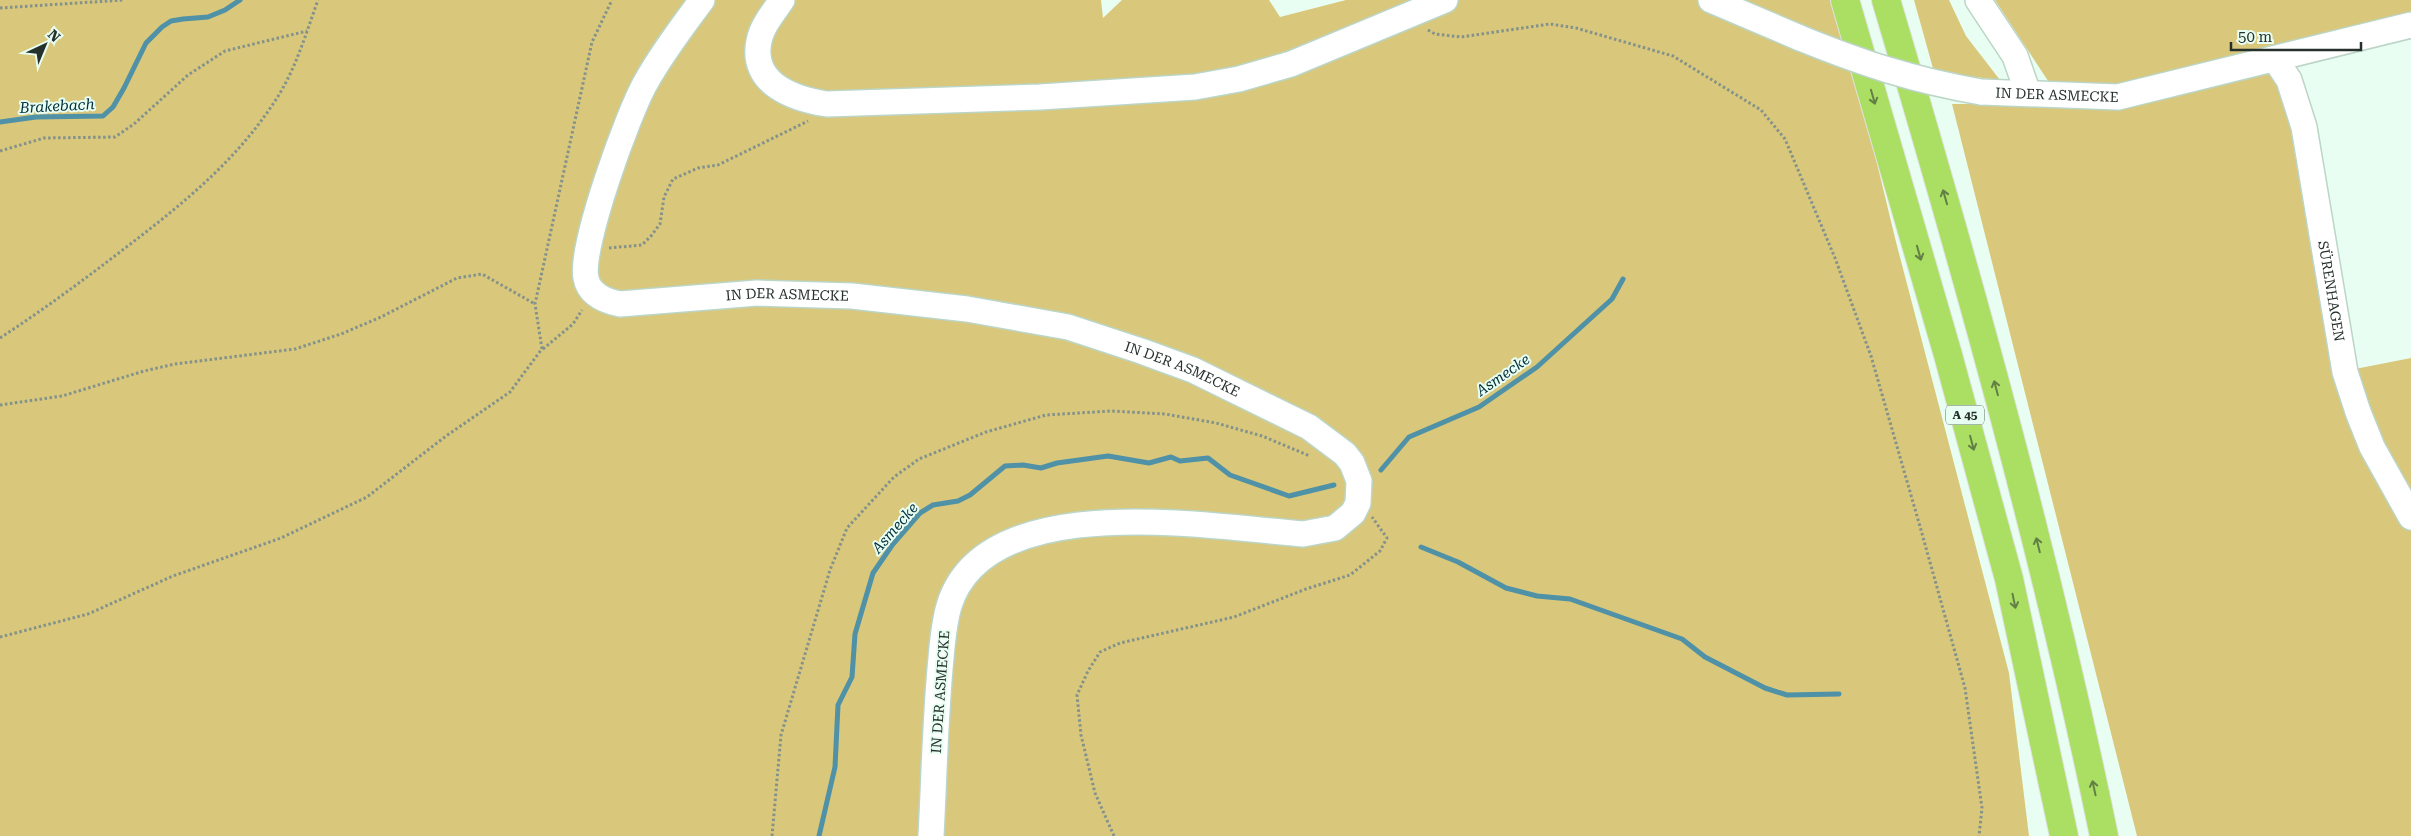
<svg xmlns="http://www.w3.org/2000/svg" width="2411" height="836" font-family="'Roboto Serif',serif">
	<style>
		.green { fill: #d9c77c }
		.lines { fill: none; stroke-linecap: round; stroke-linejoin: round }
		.stream { stroke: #4f91a6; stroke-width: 5 }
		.minor-casing { stroke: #bbd5c6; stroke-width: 28 }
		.highway-casing { stroke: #e1e2e1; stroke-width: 30 }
		.path { stroke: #83928a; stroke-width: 3; stroke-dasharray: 2.5 2.5; stroke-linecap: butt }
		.minor { stroke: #fff; stroke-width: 25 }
		.highway { stroke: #abdf64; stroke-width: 28 }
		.minor-bridge-casing { stroke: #bbd5c6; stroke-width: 28; stroke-linecap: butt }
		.minor-bridge { stroke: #fff; stroke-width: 25 }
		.oneway { stroke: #627f45 }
		.labels { text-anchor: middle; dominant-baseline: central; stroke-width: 4; stroke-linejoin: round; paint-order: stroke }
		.shield { fill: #e9fef2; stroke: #616e67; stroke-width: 1 }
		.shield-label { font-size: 12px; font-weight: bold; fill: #27312c }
		.street-label { font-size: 14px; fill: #27312c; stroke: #e9fef2 }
		.water-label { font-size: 15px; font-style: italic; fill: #022e3c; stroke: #e9fef2 }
	</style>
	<rect width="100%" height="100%" fill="#e9fef2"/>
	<path class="green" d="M0 0H1101L1103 18 1122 0H1269L1280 17 1346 0H1833L1860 93 1896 242 2009 673 2029 836H0Z
		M1914 0H1949L1966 36 2000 80 1934 72Z
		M1995 0H2411V21L2117 89 2054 90Z
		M2268 69 2299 128 2341 373 2411 525V836H2137L1952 104 2121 103Z
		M2411 358V509L2350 370Z"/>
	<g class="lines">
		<path class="stream" d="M0 122 36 117 103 116 113 107 124 88 146 43 162 27 171 21 183 19 208 17 225 10 240 0
			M1381 470 1409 437 1479 407 1537 367 1612 299 1623 279
			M1421 547 1458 562 1506 588 1537 596 1570 599 1682 639 1705 657 1765 688 1787 695 1839 694
			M819 836 835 767 838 705 852 677 855 634 873 573 893 544 920 513 933 505 958 501 970 495 1005 466 1023 465 1041 468 1057 463 1108 456 1149 463 1171 457 1180 461 1208 458 1230 475 1289 496 1334 485"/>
		<g class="minor-casing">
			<g id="minor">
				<path id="s1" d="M702 0C682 27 662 53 646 82 629 111 579 248 586 278 589 294 605 301 620 304L757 293 852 296 967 309 1068 327 1141 351 1193 370 1309 427 1345 454 1352 463 1359 481 1358 503 1353 513 1335 528 1303 534C1212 527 985 487 949 606 943 626 942 648 940 669 935 725 934 781 931 836"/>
				<path d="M782 0C773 13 762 26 759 41 750 84 794 99 827 104L1040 97 1195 87 1239 79 1291 64 1445 0"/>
				<path d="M1711 0 1800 38"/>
				<path d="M1978 0 2015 56 2028 93"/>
				<path id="s2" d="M2275 59 2289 80 2304 127 2345 372 2358 412 2372 447 2411 517"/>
				<path id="s3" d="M1981 92 2118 97 2411 25"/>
			</g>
		</g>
		<g class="highway-casing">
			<path id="highway" d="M1845 0 1948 355 2009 579 2064 836
				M1886 0C1968 276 2046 554 2104 836"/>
		</g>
		<path class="path" d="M0 8 124 0
			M1428 30 1435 34 1461 37 1550 24 1576 28 1673 56 1761 110 1785 139 1835 258 1871 356 1921 530 1965 688 1982 808 1979 836
			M0 151 44 138 115 137 134 124 188 75 225 51 307 31
			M609 248 642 245 651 236 660 224 664 197 673 179 698 168 718 165 808 121
			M0 338C46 308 89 276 133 242 185 202 236 160 273 104 295 72 305 36 318 0
			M542 349 535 304 592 42 612 0
			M543 349 573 324 582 310
			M0 405 62 396 144 371 175 364 295 349 341 334 381 317 457 278 482 274 535 304
			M0 637 88 614 173 576 281 538 367 497 446 436 510 392 544 346 543 349
			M772 836 781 735 830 570 847 528 894 477 919 459 986 432 1046 415 1111 411 1165 414 1216 423 1262 436 1310 456
			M1114 836 1095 793 1081 735 1077 695 1088 671 1100 652 1120 643 1234 617 1306 589 1350 575 1380 551 1387 538 1372 517"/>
		<use href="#minor" class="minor"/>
		<use href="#highway" class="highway"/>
		<g class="minor-bridge-casing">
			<path id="minor-bridge" d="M1800 38C1864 64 1913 80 1981 92"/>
		</g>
		<use href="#minor-bridge" class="minor-bridge"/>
	</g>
	<defs><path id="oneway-shaft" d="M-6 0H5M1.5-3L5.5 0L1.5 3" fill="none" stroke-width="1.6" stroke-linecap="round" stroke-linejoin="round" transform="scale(1.25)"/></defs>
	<g class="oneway">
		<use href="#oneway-shaft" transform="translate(1873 97) rotate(74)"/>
		<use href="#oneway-shaft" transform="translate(1945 197) rotate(-106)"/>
		<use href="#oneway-shaft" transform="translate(1919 253) rotate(74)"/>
		<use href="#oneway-shaft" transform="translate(1996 388) rotate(-105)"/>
		<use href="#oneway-shaft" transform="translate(1972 443) rotate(75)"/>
		<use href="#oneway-shaft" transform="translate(2038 545) rotate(-104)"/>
		<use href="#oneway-shaft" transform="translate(2014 601) rotate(78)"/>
		<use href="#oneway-shaft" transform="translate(2094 788) rotate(-102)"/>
	</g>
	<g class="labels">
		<rect class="shield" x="1946" y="405.5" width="38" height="19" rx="4"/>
		<g class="shield-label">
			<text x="1965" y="415">A 45</text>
		</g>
		<g class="street-label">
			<text stroke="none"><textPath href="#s3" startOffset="76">IN DER ASMECKE</textPath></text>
			<text stroke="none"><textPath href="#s2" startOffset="241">SÜRENHAGEN</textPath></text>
			<text stroke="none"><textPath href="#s1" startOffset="519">IN DER ASMECKE</textPath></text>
			<text stroke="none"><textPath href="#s1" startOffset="924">IN DER ASMECKE</textPath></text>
			<text transform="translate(940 692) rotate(-86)">IN DER ASMECKE</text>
		</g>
		<g class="water-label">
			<text transform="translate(57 106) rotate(-3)">Brakebach</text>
			<text transform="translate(1503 375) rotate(-35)">Asmecke</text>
			<text transform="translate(895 528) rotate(-49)">Asmecke</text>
		</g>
	</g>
	<g transform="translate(45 45) rotate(44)" stroke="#e9fef2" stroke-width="4" paint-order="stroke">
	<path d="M0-4L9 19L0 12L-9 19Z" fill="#27312c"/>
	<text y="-8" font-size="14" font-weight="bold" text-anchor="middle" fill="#27312c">N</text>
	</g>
	<path d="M2231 42v8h130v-8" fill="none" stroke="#27312c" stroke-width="2.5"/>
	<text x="2238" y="42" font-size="15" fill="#27312c" stroke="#e9fef2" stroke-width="4" paint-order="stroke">50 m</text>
</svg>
